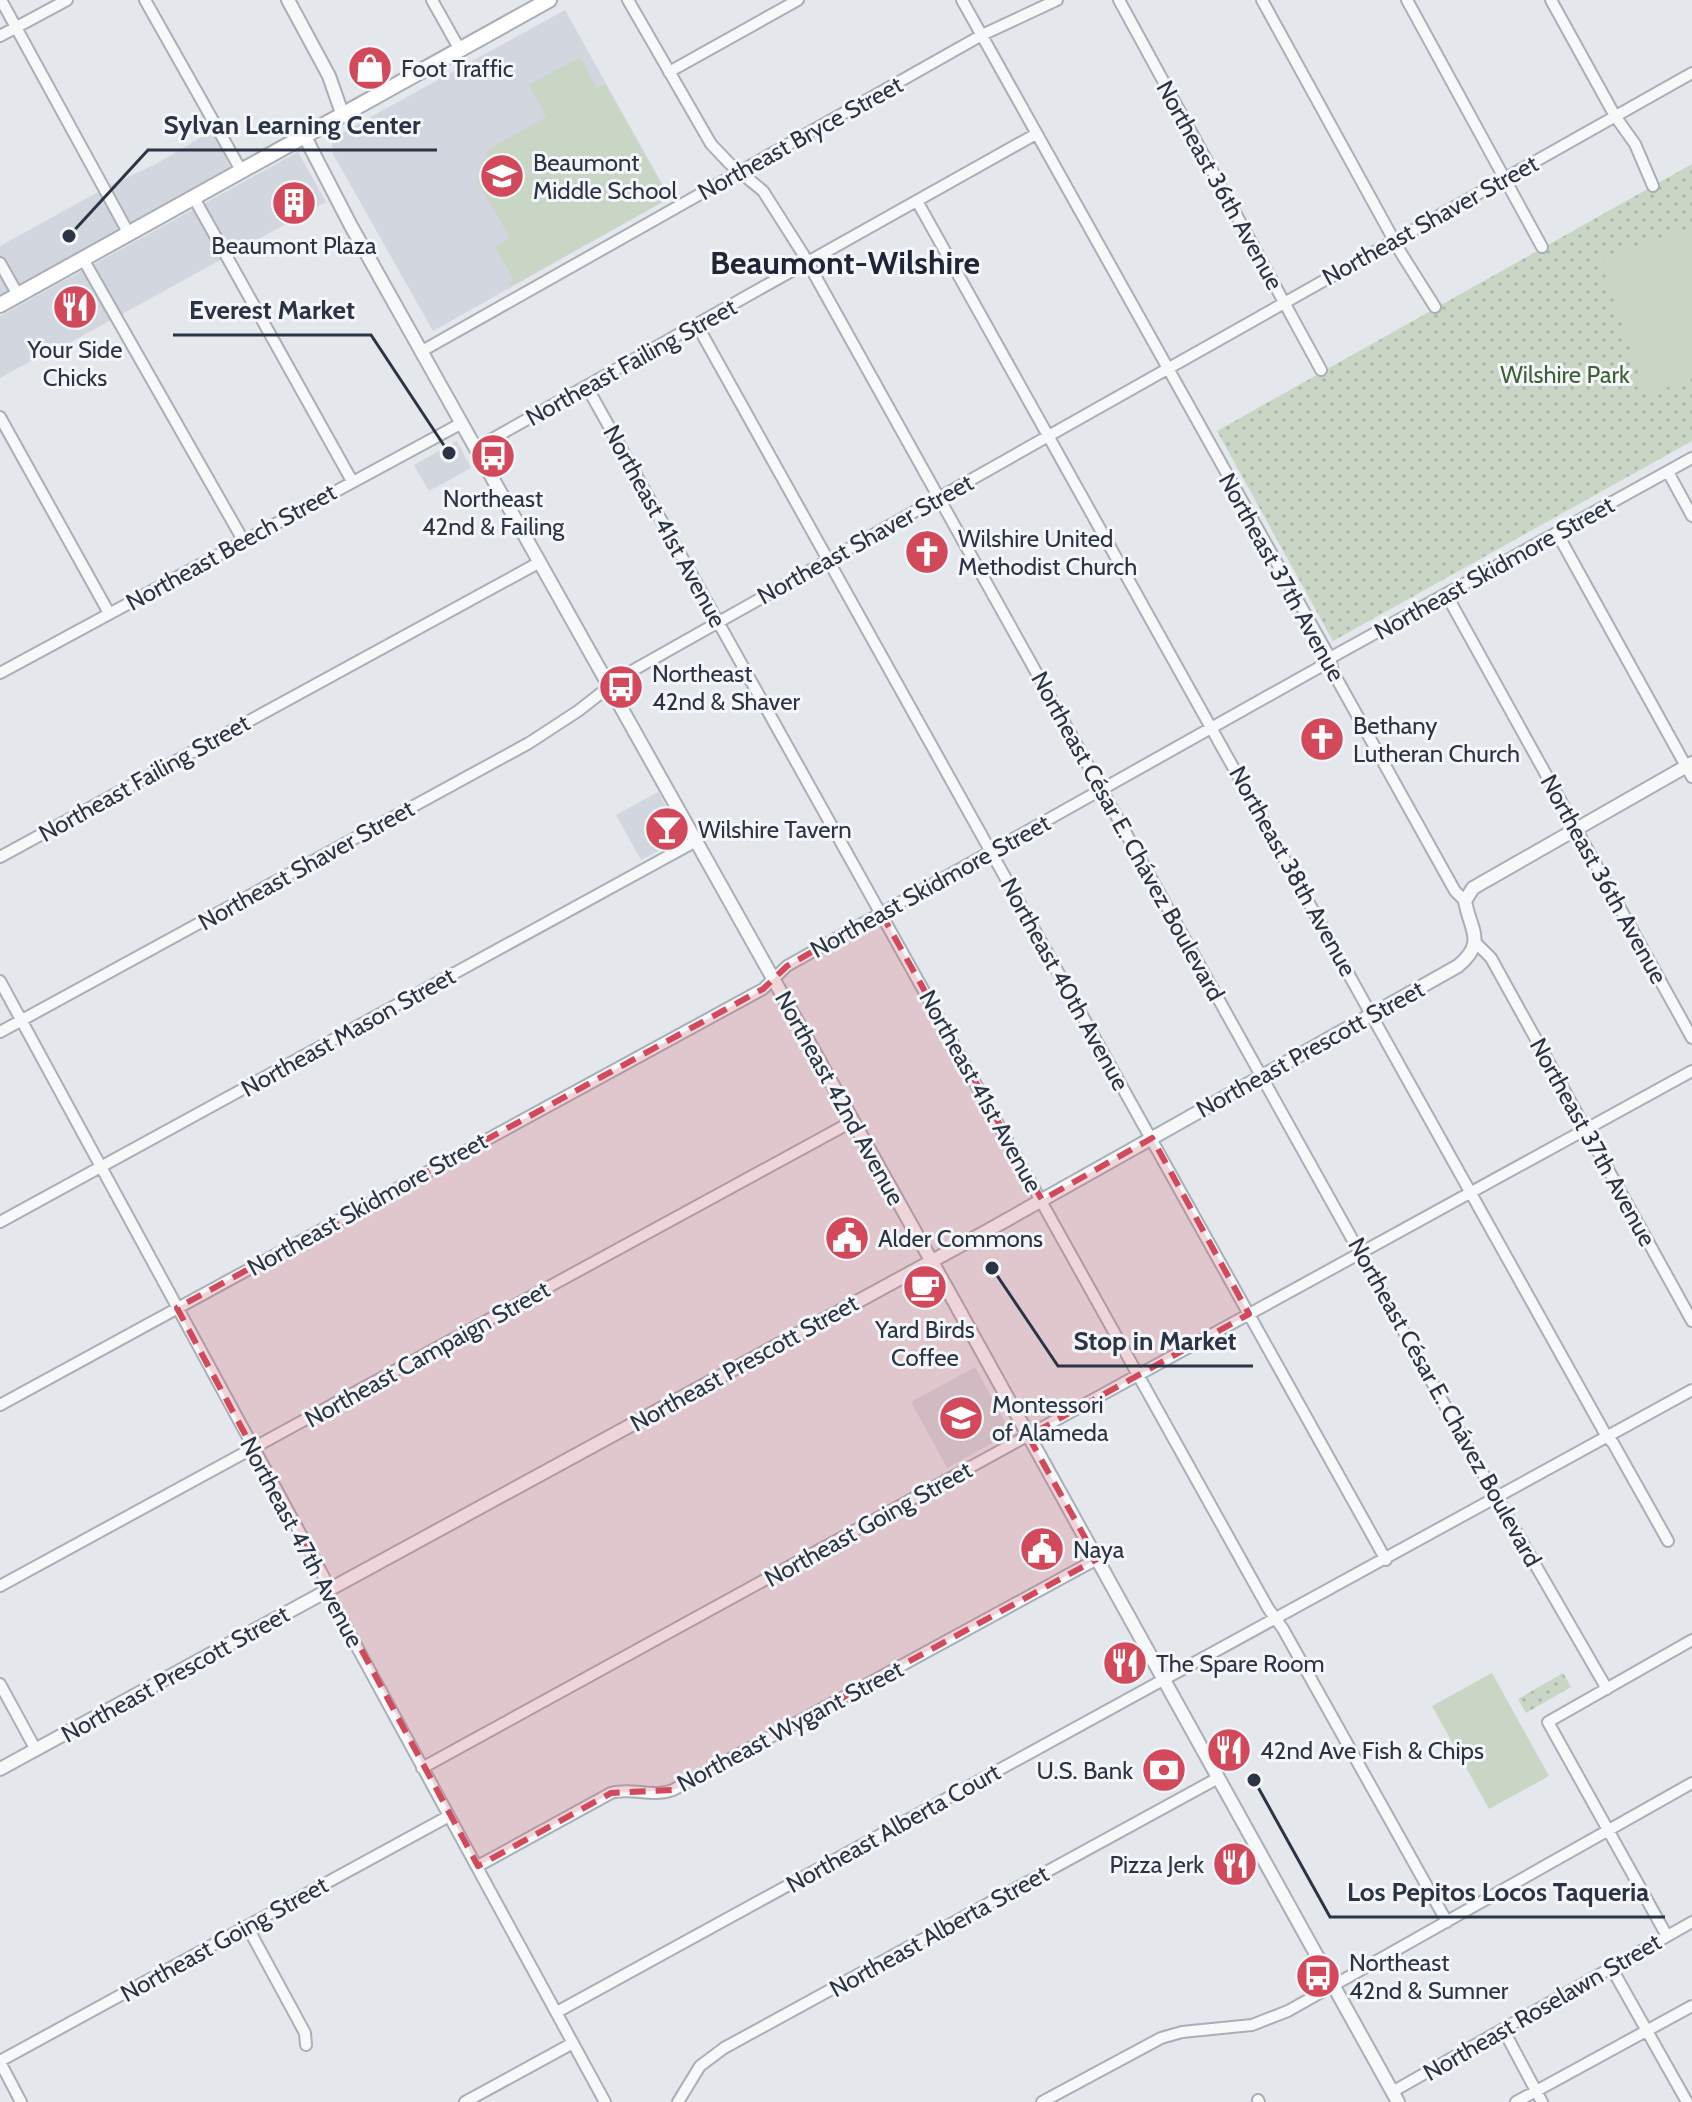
<svg xmlns="http://www.w3.org/2000/svg" width="1692" height="2102" font-family="Cabin,sans-serif">
	<style>
		.built { fill: #d2d6de }
		.park { fill: url(#park-dots) }
		.garden { fill: #c9d6c5 }
		.lines { fill: none; stroke-linecap: round; stroke-linejoin: round }
		.minor-casing { stroke: #a9aeb7; stroke-width: 14 }
		.tertiary-casing { stroke: #a9aeb7; stroke-width: 16 }
		.secondary-casing { stroke: #a9aeb7; stroke-width: 18 }
		.minor { stroke: #f7f8fa; stroke-width: 10 }
		.tertiary { stroke: #f7f8fa; stroke-width: 12 }
		.secondary { stroke: #fff; stroke-width: 14 }
		.marked { fill: #d1495b; fill-opacity: 0.2; stroke: #d1495b; stroke-width: 6; stroke-dasharray: 16 10; stroke-linejoin: round }
		.labels { text-anchor: middle; dominant-baseline: central; stroke-width: 6; stroke-linejoin: round; paint-order: stroke }
		.poi-label { font-size: 24px; fill: #2b3445; stroke: #f4f6f9; text-anchor: start }
		.street-label { font-size: 24px; fill: #2b3445; stroke: #f4f6f9 }
		.park-label { font-size: 24px; fill: #3f6138; stroke: #f4f6f9 }
		.district-label { font-size: 32px; font-weight: bold; fill: #1d2536; stroke: #f4f6f9 }
		.leader { fill: none; stroke: #2b3445; stroke-width: 3 }
		.callout-dot { fill: #2b3445; stroke: #f4f6f9; stroke-width: 3 }
		.callout-label { font-size: 26px; text-anchor: middle; font-weight: bold; fill: #2b3445; stroke: #f4f6f9; stroke-width: 6; stroke-linejoin: round; paint-order: stroke }
	</style>
	<defs>
		<pattern id="park-dots" width="8" height="8" patternUnits="userSpaceOnUse" patternTransform="scale(2)"><rect width="8" height="8" fill="#c9d6c5"/><path d="M2 2h.1M6 6h.1" fill="none" stroke="#adb8ab" stroke-width="1.8" stroke-linecap="round"/></pattern>
	</defs>
	<rect width="100%" height="100%" fill="#e4e7ec"/>
	<path class="built" d="M565 10 670 198 433 331 333 154 332 143 338 135Z
		M212 131 231 169 0 299V246L111 185 156 164Z
		M298 152 326 202 40 359 38 357 0 378V316Z
		M457 441 471 468 429 491 414 465Z
		M658 792 683 837 641 860 616 815Z
		M975 1367 1011 1433 947 1468 911 1402Z"/>
	<path class="park" d="M1692 164V441L1333 641 1217 431Z
		M1563 1673 1571 1687 1526 1713 1518 1699Z"/>
	<path class="garden" d="M580 57 597 88 605 84 669 198 511 286 509 283 514 280 495 247 510 238 476 179 482 175 479 168 482 161 488 156 486 151 546 117 529 85Z
		M1692 228V378L1657 391 1644 387 1600 260Z
		M1492 1673 1549 1776 1489 1809 1432 1706Z"/>
	<g class="lines">
		<g class="minor-casing">
			<path id="minor" d="M1 0 129 234
				M145 0 242 172
				M432 0 460 50
				M628 0 711 144 730 164 763 191 803 254 1491 1488 1607 1689
				M962 0 1330 658 1333 672 1455 891 1465 901
				M1119 0 1321 370
				M1262 0 1401 253 1435 307
				M1407 0 1542 247
				M1551 0 1615 116 1635 144 1653 186
				M0 36 67 0
				M669 72 798 0
				M194 198 352 481
				M917 201 1607 1437 1613 1443 1668 1541
				M83 259 243 540
				M0 263 18 295
				M697 325 1386 1560
				M422 351 982 35 1057 0
				M587 387 1268 1608 1283 1629 1447 1922
				M0 417 109 613
				M476 448 1036 134
				M1668 472 1692 516
				M1557 533 1692 777
				M1446 594 1692 1038
				M0 673 462 423
				M0 857 540 562
				M1475 942 1491 958 1692 1321
				M0 981 324 1577 333 1603 605 2102
				M0 1032 529 743 578 711 623 676 1692 73
				M0 1222 696 841
				M0 1405 763 989 787 966 1318 668 1330 658 1692 458
				M0 1586 853 1121
				M0 1684 36 1750
				M422 1768 1692 1071
				M478 1866 611 1793C632 1787 652 1798 673 1790L1097 1559
				M247 1926 305 2033 306 2045
				M1667 1936 1548 1722 1692 1640
				M1611 1967 1687 2102
				M557 2012 1692 1390
				M1503 2029 1542 2102
				M0 2061 449 1816
				M0 2062 21 2102
				M1392 2092 1692 1922
				M1258 2100 1259 2102
				M465 2102 573 2043
				M678 2102 700 2066 724 2048 1218 1778
				M1042 2102 1161 2038 1182 2032 1252 2025 1288 2011 1692 1783
				M1516 2102 1692 2006"/>
		</g>
		<g class="tertiary-casing">
			<path id="tertiary" d="M288 0 329 76 343 116
				M305 137 351 226 950 1294 1398 2102
				M0 1769 987 1231 1458 966C1487 942 1470 930 1465 901L1473 888 1692 763"/>
		</g>
		<g class="secondary-casing">
			<path id="secondary" d="M0 305 549 0"/>
		</g>
		<use href="#minor" class="minor"/>
		<use href="#tertiary" class="tertiary"/>
		<use href="#secondary" class="secondary"/>
	</g>
	<path class="marked" d="M881 913 1042 1200 1152 1138 1249 1314 1028 1436 1097 1559 673 1790 611 1793 478 1866 177 1308 763 989 787 966Z"/>
	<defs>
		<g id="shop-disc" transform="scale(2.3)"><circle r="9.5" fill="#d1495b" stroke="#f4f6f9"/><path d="M-5-2.5h2.3a2.7 3.5 0 0 1 5.4 0H5L5.5 6h-11ZM-1.5-2.5h3a1.5 2.3 0 0 0-3 0Z" fill="#fff"/></g>
		<g id="school-disc" transform="scale(2.3)"><circle r="9.5" fill="#d1495b" stroke="#f4f6f9"/><path d="M0-5L7-2L0 1L-7-2ZM-4 1L0 2.5L4 1V4Q0 6-4 4Z" fill="#fff"/></g>
		<g id="building-disc" transform="scale(2.3)"><circle r="9.5" fill="#d1495b" stroke="#f4f6f9"/><path d="M-4-6H4V6H1V3H-1V6H-4ZM-2.5-4.3h1.7v1.8h-1.7ZM.8-4.3h1.7v1.8H.8ZM-2.5-1h1.7V.8h-1.7ZM.8-1h1.7V.8H.8Z" fill="#fff"/></g>
		<g id="restaurant-disc" transform="scale(2.3)"><circle r="9.5" fill="#d1495b" stroke="#f4f6f9"/><path d="M-5-6h1v4h1v-4h1v4h1v-4h1v5L-1.5 .5V6h-2V.5L-5-1ZM5-6V6H3V1.5H1.5Q1.5-4 5-6Z" fill="#fff"/></g>
		<g id="bus-disc" transform="scale(2.3)"><circle r="9.5" fill="#d1495b" stroke="#f4f6f9"/><path d="M-5-6H5V4H4V6H2V4H-2V6H-4V4H-5ZM-3.5-4V0h7V-4ZM-3.5 1.2v1.5H-2V1.2ZM2 1.2v1.5H3.5V1.2Z" fill="#fff"/></g>
		<g id="church-disc" transform="scale(2.3)"><circle r="9.5" fill="#d1495b" stroke="#f4f6f9"/><path d="M-1.2-6h2.4v3.5h3.3v2.4h-3.3V6h-2.4V-.1h-3.3v-2.4h3.3Z" fill="#fff"/></g>
		<g id="bar-disc" transform="scale(2.3)"><circle r="9.5" fill="#d1495b" stroke="#f4f6f9"/><path d="M-6-5H6L.8 .8V4.5H3.5V6h-7V4.5H-.8V.8Z" fill="#fff"/></g>
		<g id="civic-disc" transform="scale(2.3)"><circle r="9.5" fill="#d1495b" stroke="#f4f6f9"/><path d="M-.6-6.5H3V-4.5H.6V-3L4-1V1h2V6H-6V1h2V-1L-.6-3ZM-1.2 2.5V6h2.4V2.5Z" fill="#fff"/></g>
		<g id="cafe-disc" transform="scale(2.3)"><circle r="9.5" fill="#d1495b" stroke="#f4f6f9"/><path d="M-5.5-4.5H6V0H3Q3 3.5 0 3.5H-2.5Q-5.5 3.5-5.5 0ZM3-3.2v2h1.7v-2ZM-6 4.5H4V6H-6Z" fill="#fff"/></g>
		<g id="bank-disc" transform="scale(2.3)"><circle r="9.5" fill="#d1495b" stroke="#f4f6f9"/><path d="M-6-4H6V4H-6ZM0-2.3a2.3 2.3 0 1 0 0 4.6a2.3 2.3 0 1 0 0-4.6Z" fill="#fff"/></g>
	</defs>
	<g fill-rule="evenodd">
		<use href="#shop-disc" x="370" y="68"/>
		<use href="#school-disc" x="502" y="176"/>
		<use href="#building-disc" x="294" y="203"/>
		<use href="#restaurant-disc" x="75" y="307"/>
		<use href="#bus-disc" x="493" y="456"/>
		<use href="#church-disc" x="927" y="552"/>
		<use href="#bus-disc" x="621" y="687"/>
		<use href="#church-disc" x="1322" y="739"/>
		<use href="#bar-disc" x="667" y="829"/>
		<use href="#civic-disc" x="847" y="1238"/>
		<use href="#cafe-disc" x="925" y="1287"/>
		<use href="#school-disc" x="961" y="1418"/>
		<use href="#civic-disc" x="1042" y="1549"/>
		<use href="#restaurant-disc" x="1125" y="1663"/>
		<use href="#restaurant-disc" x="1229" y="1750"/>
		<use href="#bank-disc" x="1164" y="1770"/>
		<use href="#restaurant-disc" x="1235" y="1864"/>
		<use href="#bus-disc" x="1318" y="1976"/>
	</g>
	<g class="labels">
		<g class="poi-label">
			<text x="401" y="68">Foot Traffic</text>
			<text x="533" y="162">Beaumont<tspan x="533" dy="28">Middle School</tspan></text>
			<text x="294" y="245" text-anchor="middle">Beaumont Plaza</text>
			<text x="75" y="349" text-anchor="middle">Your Side<tspan x="75" dy="28">Chicks</tspan></text>
			<text x="493" y="498" text-anchor="middle">Northeast<tspan x="493" dy="28">42nd &amp; Failing</tspan></text>
			<text x="958" y="538">Wilshire United<tspan x="958" dy="28">Methodist Church</tspan></text>
			<text x="652" y="673">Northeast<tspan x="652" dy="28">42nd &amp; Shaver</tspan></text>
			<text x="1353" y="725">Bethany<tspan x="1353" dy="28">Lutheran Church</tspan></text>
			<text x="698" y="829">Wilshire Tavern</text>
			<text x="878" y="1238">Alder Commons</text>
			<text x="925" y="1329" text-anchor="middle">Yard Birds<tspan x="925" dy="28">Coffee</tspan></text>
			<text x="992" y="1404">Montessori<tspan x="992" dy="28">of Alameda</tspan></text>
			<text x="1073" y="1549">Naya</text>
			<text x="1156" y="1663">The Spare Room</text>
			<text x="1260" y="1750">42nd Ave Fish &amp; Chips</text>
			<text x="1133" y="1770" text-anchor="end">U.S. Bank</text>
			<text x="1204" y="1864" text-anchor="end">Pizza Jerk</text>
			<text x="1349" y="1962">Northeast<tspan x="1349" dy="28">42nd &amp; Sumner</tspan></text>
		</g>
		<g class="street-label">
			<text transform="translate(800 138) rotate(-29)">Northeast Bryce Street</text>
			<text transform="translate(1220 185) rotate(61)">Northeast 36th Avenue</text>
			<text transform="translate(1430 220) rotate(-29)">Northeast Shaver Street</text>
			<text transform="translate(631 362) rotate(-29)">Northeast Failing Street</text>
			<text transform="translate(665 526) rotate(61)">Northeast 41st Avenue</text>
			<text transform="translate(865 539) rotate(-29)">Northeast Shaver Street</text>
			<text transform="translate(231 547) rotate(-29)">Northeast Beech Street</text>
			<text transform="translate(1494 568) rotate(-29)">Northeast Skidmore Street</text>
			<text transform="translate(1282 577) rotate(61)">Northeast 37th Avenue</text>
			<text transform="translate(144 778) rotate(-29)">Northeast Failing Street</text>
			<text transform="translate(1128 836) rotate(61)">Northeast César E. Chávez Boulevard</text>
			<text transform="translate(306 865) rotate(-29)">Northeast Shaver Street</text>
			<text transform="translate(1293 871) rotate(61)">Northeast 38th Avenue</text>
			<text transform="translate(1604 879) rotate(61)">Northeast 36th Avenue</text>
			<text transform="translate(930 886) rotate(-29)">Northeast Skidmore Street</text>
			<text transform="translate(1065 984) rotate(61)">Northeast 40th Avenue</text>
			<text transform="translate(348 1032) rotate(-29)">Northeast Mason Street</text>
			<text transform="translate(1310 1049) rotate(-29)">Northeast Prescott Street</text>
			<text transform="translate(981 1091) rotate(61)">Northeast 41st Avenue</text>
			<text transform="translate(840 1098) rotate(61)">Northeast 42nd Avenue</text>
			<text transform="translate(1593 1142) rotate(61)">Northeast 37th Avenue</text>
			<text transform="translate(367 1204) rotate(-29)">Northeast Skidmore Street</text>
			<text transform="translate(427 1354) rotate(-29)">Northeast Campaign Street</text>
			<text transform="translate(744 1363) rotate(-29)">Northeast Prescott Street</text>
			<text transform="translate(1445 1402) rotate(61)">Northeast César E. Chávez Boulevard</text>
			<text transform="translate(868 1524) rotate(-29)">Northeast Going Street</text>
			<text transform="translate(302 1542) rotate(62)">Northeast 47th Avenue</text>
			<text transform="translate(175 1674) rotate(-29)">Northeast Prescott Street</text>
			<text transform="translate(790 1726) rotate(-28)">Northeast Wygant Street</text>
			<text transform="translate(893 1828) rotate(-29)">Northeast Alberta Court</text>
			<text transform="translate(939 1931) rotate(-29)">Northeast Alberta Street</text>
			<text transform="translate(224 1939) rotate(-29)">Northeast Going Street</text>
			<text transform="translate(1542 2007) rotate(-30)">Northeast Roselawn Street</text>
		</g>
		<g class="park-label">
			<text x="1565" y="374">Wilshire Park</text>
		</g>
		<g class="district-label">
			<text x="845" y="262">Beaumont-Wilshire</text>
		</g>
	</g>
	<path class="leader" d="M69 236L148 150H437M449 453L371 335H173M992 1268L1058 1366H1253M1254 1780L1330 1917H1665"/>
	<g class="callout-dot">
		<circle cx="69" cy="236" r="8"/>
		<circle cx="449" cy="453" r="8"/>
		<circle cx="992" cy="1268" r="8"/>
		<circle cx="1254" cy="1780" r="8"/>
	</g>
	<g class="callout-label">
		<text x="292" y="134">Sylvan Learning Center</text>
		<text x="272" y="319">Everest Market</text>
		<text x="1155" y="1350">Stop in Market</text>
		<text x="1498" y="1901">Los Pepitos Locos Taqueria</text>
	</g>
</svg>
